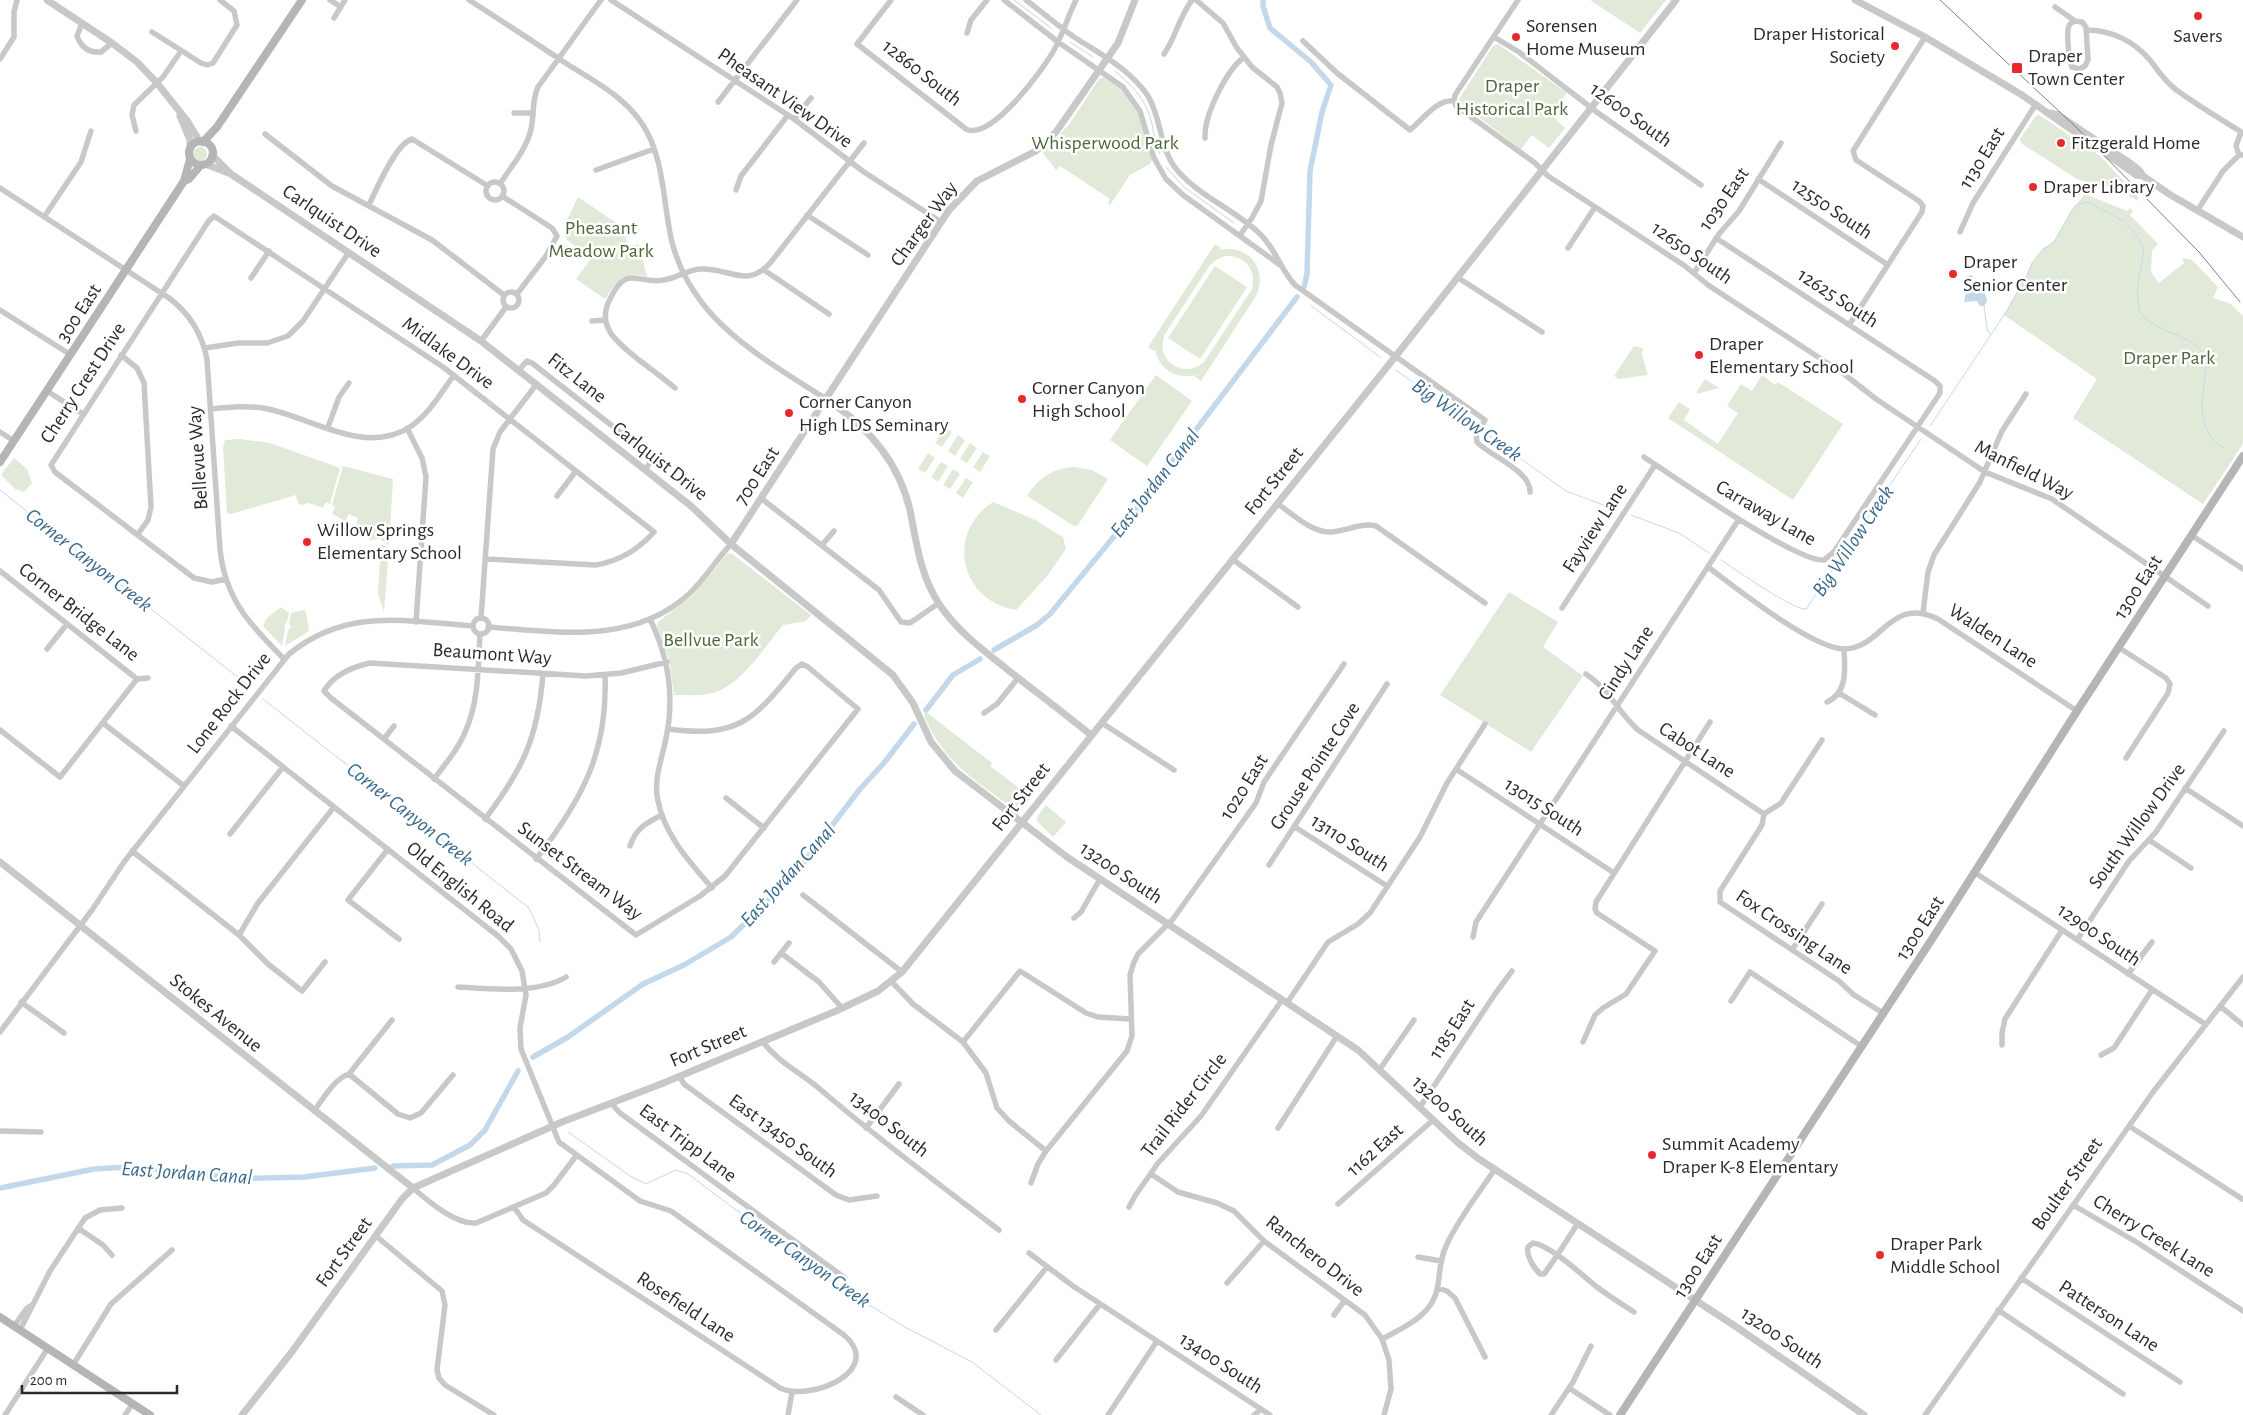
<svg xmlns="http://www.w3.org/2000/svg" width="2243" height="1415" font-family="'Alegreya Sans',sans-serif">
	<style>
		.green { fill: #e1ead8; fill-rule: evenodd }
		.water { fill: #c3d9eb }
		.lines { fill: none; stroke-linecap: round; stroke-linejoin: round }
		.stream { stroke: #c3d9eb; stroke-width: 1 }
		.canal { stroke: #c3d9eb; stroke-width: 5.5 }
		.minor { stroke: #c8c8c8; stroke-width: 5.5 }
		.tertiary { stroke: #c8c8c8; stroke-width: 7 }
		.secondary { stroke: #b5b5b5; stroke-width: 8 }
		.tram { stroke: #808080; stroke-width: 1 }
		.poi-dot { fill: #e7292e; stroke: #fff; stroke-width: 2 }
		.labels { text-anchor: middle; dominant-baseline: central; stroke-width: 5; stroke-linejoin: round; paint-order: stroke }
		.poi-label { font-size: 20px; fill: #2b2b2b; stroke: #fff; text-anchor: start }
		.street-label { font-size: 20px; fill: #2b2b2b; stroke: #fff }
		.park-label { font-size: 20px; fill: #4c6739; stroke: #fff }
		.water-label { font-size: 21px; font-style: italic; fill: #39698d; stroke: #fff }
	</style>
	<rect width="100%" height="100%" fill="#fff"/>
	<path class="green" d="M1590 0H1666L1640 33Z
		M1498 44 1567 93 1550 114 1565 128 1549 148 1532 135 1521 149 1460 103 1459 99 1493 46Z
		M1104 77C1137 88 1144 131 1152 160L1150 164 1130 175 1110 205 1108 203 1110 199 1060 166 1056 170 1043 153 1070 123 1099 79Z
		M2039 115 2099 155 2138 196V201L2122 192 2095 182H2093L2092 184 2077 179 2022 144 2020 139 2036 116Z
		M193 154a7 7 0 1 1 14 0a7 7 0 1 1-14 0Z
		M2085 194 2127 211 2130 208 2133 211 2130 215 2158 244 2152 251 2151 272 2159 283 2184 263 2182 258 2192 260 2218 287 2213 298 2231 304 2243 316V444L2203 504 2073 418 2097 379 2004 315 2027 275 2032 263 2043 249 2054 242 2072 210Z
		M578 197 621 226 629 246 639 244 647 277C623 270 617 281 605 299L576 279 591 259 566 239 568 232 564 226Z
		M1215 244 1221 248 1220 250C1248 243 1269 270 1256 296L1201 381 1195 377 1196 375C1177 380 1158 369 1155 349L1154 351 1148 347ZM1225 256C1245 255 1257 270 1252 289L1204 362C1183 380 1154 360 1165 334L1210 265 1216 260Z
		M1215 266 1247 287 1200 359 1168 338Z
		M1634 346 1643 348 1642 355 1648 375 1619 379 1614 376Z
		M1156 375 1192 401 1147 466 1110 440Z
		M1762 375 1775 385 1778 382 1843 424 1793 500 1668 418 1679 402 1690 409 1684 420 1718 444 1738 413 1727 406 1741 384 1752 391Z
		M1705 379 1719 388 1697 394V391Z
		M945 427 952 432 942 447 935 443Z
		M958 435 965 440 955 456 948 451Z
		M240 439 270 443 340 468 330 504 326 502 323 508 309 503 301 505 298 503 296 495 231 514 227 513 223 448 225 440Z
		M970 443 977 448 967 463 960 459Z
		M983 452 990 456 980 472 973 467Z
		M928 453 935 458 925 473 918 469Z
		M14 458 27 469 32 483 24 492 15 489 1 475Z
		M941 462 948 466 938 482 931 477Z
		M343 466 393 479 389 546 380 539 369 540 366 531 356 525 358 518 349 514 345 521 332 514 335 507 332 505Z
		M1074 467 1092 470 1108 479 1078 525 1074 526 1027 496C1038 478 1053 468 1074 467Z
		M953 469 960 474 950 489 943 485Z
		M966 478 973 482 963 498 956 493Z
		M993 502 1035 520 1063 537 1066 549 1047 576 1016 610C960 601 945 533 993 502Z
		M381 544 389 548 384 612 378 593Z
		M731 553 811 615 806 621 783 625C765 646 742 685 713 693 701 696 687 695 674 695L669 659 657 626 658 622 693 595 727 554Z
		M1509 592 1558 622 1543 647 1583 676 1531 752 1440 695Z
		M281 607 289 613 287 622 284 625 285 629 282 646 263 626 266 619Z
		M303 610 306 612 309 631 285 646 288 630 291 627 289 623 291 613Z
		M926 712 992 763 990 766 1031 797 1022 809 1015 810C975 779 944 764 924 715Z
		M1046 805 1066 822 1053 837 1037 821V817Z"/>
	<path class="water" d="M1969 275 1973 276 1972 281C1981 284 1986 292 1987 302L1984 306H1980L1977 301 1964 302Z"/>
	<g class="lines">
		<path class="stream" d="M1014 0 1051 28
			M1070 42 1093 57
			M1115 71C1133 86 1147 101 1152 124 1154 135 1156 144 1160 154
			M1166 167 1184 187 1234 223
			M1310 305 1380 357
			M1984 306 1987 329 1990 334
			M1396 370 1477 428
			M1930 426 2006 312 2027 275 2032 263 2043 249 2054 242 2072 210 2076 205 2087 202 2124 221 2136 234 2144 249C2142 267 2134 290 2139 308 2145 332 2191 331 2206 357 2207 391 2189 424 2223 448
			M1481 430 1566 491 1617 510
			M0 490 249 686
			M1631 515 1679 533 1709 553
			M1721 560C1735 569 1794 611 1806 609L1921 439
			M263 699 529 908 539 930 540 942
			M568 1132 630 1176 646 1184 676 1170 688 1174 831 1281 903 1326 972 1362 1041 1415"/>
		<path class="canal" d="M1263 0V6L1270 28 1311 62 1331 85 1322 112 1310 171 1307 274 1304 287
			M994 650 1037 625 1050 614 1126 522 1297 297
			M926 710 953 675 980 659
			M533 1057 568 1037 643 984 684 965 731 937 795 874 860 789 884 763 914 724
			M393 1166 432 1165 470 1145 485 1130 518 1071
			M0 1188 94 1169 128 1167 195 1172 229 1179 304 1177 375 1168"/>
		<path class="minor" d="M330 0 341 7
			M469 0C502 21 534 42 567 64 594 81 625 97 643 125 664 158 663 201 671 238 690 320 761 357 826 399
			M611 0 794 119 864 172 941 222
			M891 0 857 44 966 129C991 141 1043 70 1054 50 1063 34 1068 16 1076 0
			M1004 0 1058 42 1123 87 1140 111 1154 158 1166 179 1183 195 1280 265
			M1026 0C1042 12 1057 25 1074 37 1100 54 1130 69 1148 96 1162 119 1159 149 1177 170 1199 196 1233 209 1258 232 1275 247 1280 269 1295 285L1485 420 1476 434 1477 442C1490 456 1531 471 1530 492
			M1196 0 1223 23 1237 48 1252 67 1277 87 1280 93 1282 103 1271 145 1261 201 1252 218 1240 235
			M2055 7 2075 21 2082 22 2086 27 2088 60 2085 66 2079 69 2072 67C2069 61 2066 32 2069 26 2070 23 2072 22 2075 21
			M334 18 345 0
			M82 23 77 36C81 47 89 53 101 52L112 43
			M2086 30C2111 30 2134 41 2150 60 2158 71 2165 81 2175 89 2197 105 2220 119 2243 133
			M152 32 201 63 207 65 213 63 237 25 234 11 220 0
			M967 33 971 20 987 0
			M1494 37 1519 52 1598 113 1701 185
			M1303 41 1337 73 1410 130C1422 120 1437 99 1454 101
			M1164 54C1176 37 1179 17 1192 0
			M0 59 14 37V12L17 0
			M1454 101 1456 106 1535 163 1548 176 1685 266 1708 285 1844 374 1876 399 1985 472 2052 499 2208 606
			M1454 101 1455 95 1518 0
			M718 102 797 0
			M514 113H533
			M794 119 811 98
			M136 131 132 115 134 105 163 77 181 51
			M265 134 332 186 432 240 504 295
			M1205 138C1204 115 1226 71 1244 57
			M2239 155 2236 146 2241 132
			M596 170 654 149
			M1758 179 1888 265
			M486 191a9 9 0 1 1 18 0a9 9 0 1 1-18 0Z
			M500 184C510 168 525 151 530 133 535 117 531 102 538 87L601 0
			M0 188 169 298C189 313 202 334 207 359L220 549C225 599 250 625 284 659
			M736 190 741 176 788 115
			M502 196 552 228 557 236 546 256 517 294
			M369 205C376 190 396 143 412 139L488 186
			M2197 211 2223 171 2239 155H2243
			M807 215 868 255
			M44 217 81 162 91 131
			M1960 232 1973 203 2036 104
			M1568 248 1595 207
			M764 270 829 314
			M1694 273 1719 234 1739 211 1781 143
			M1457 277 1542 332
			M251 278 269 251
			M503 300a8 8 0 1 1 16 0a8 8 0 1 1-16 0Z
			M0 310 71 355
			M592 321 605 320
			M1849 325 1922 212 1923 206 1919 201 1856 160 1853 151 1925 37
			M481 341 506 307
			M205 348 238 343H267L288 336 303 321 349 252
			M121 355 137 368 144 383 151 507 148 520 138 534
			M518 371 527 361 532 363 648 454 651 461 645 470
			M675 388C663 378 651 369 639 360 619 344 595 327 610 299 627 263 638 285 664 280 676 278 688 270 700 269 729 267 747 290 771 262L864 143
			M47 391 83 414
			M211 409C230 407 249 405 268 409 312 418 365 456 410 427 429 414 441 393 454 375
			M328 427 339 397 349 383
			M407 428 422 458 426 477 416 622
			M0 432 14 441
			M1644 457C1671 475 1799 564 1824 560L1834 552 1940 393V386L1935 381 1716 238
			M557 496 576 471
			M762 499 879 590 901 622 910 623 939 603
			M1277 503C1291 513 1311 532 1329 532 1344 532 1361 522 1376 526L1485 603
			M2191 535 2243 569
			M822 545 834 531
			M1232 559 1298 607
			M1708 567C1736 588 1810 647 1843 649 1882 650 1889 595 1938 619L2077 711
			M0 571 137 679 148 678
			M226 579 212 582 194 578 55 472 51 465 208 222 214 216 443 367 654 532C638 550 619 561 596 565L486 559
			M1562 608 1655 465
			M1923 613 1928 572 1934 555 1980 482 2002 431 2026 394
			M481 618 493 449 500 432 536 385
			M473 626a8 8 0 1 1 16 0a8 8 0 1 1-16 0Z
			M650 619C669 658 675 696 666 738 662 759 653 780 658 801 665 836 690 862 712 888
			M488 627C558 632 633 645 689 594 705 579 716 560 731 544
			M2118 647 2166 678 2170 684 2168 693 2126 758
			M47 649 67 624
			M667 662 621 673 586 676 370 663C352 667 334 674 324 691L331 698 636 935 700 896 725 876 858 709 808 667 802 664 796 668C753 721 738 738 668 729
			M1586 674C1609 689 1618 712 1638 730L1764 814
			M1839 693 1875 715
			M1827 702C1848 693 1845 668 1844 649
			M984 713 997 704 1018 678
			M103 723 184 786
			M1102 723 1174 770
			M231 726 498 936 511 949 522 971 526 995 520 1028 521 1049 559 1142 640 1201 671 1211 844 1335C885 1370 812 1402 780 1388L523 1220 514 1207
			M0 730 60 777 137 679
			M384 739 394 726
			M1456 769 1614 873
			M434 779C446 763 459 748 466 730 479 700 478 666 480 634
			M2185 788 2243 826
			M726 798 764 828
			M1764 814 1762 825 1720 891V902L1839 981 1854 995 1883 1013
			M1764 814 1781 803 1822 740
			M485 819C523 769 538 737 543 674
			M1295 827 1387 886
			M230 834 283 767
			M2149 840 2191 868
			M630 846C636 828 646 823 662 815
			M388 849 348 900 399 939
			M132 851 239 935 268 964 302 991 325 962
			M536 859C582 800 608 752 605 675
			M1269 865 1387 684
			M1974 872 2205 1024
			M803 895 902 972
			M1074 918 1081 912 1100 879
			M239 935 258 903 334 807
			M1473 937 1476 922 1739 519
			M2077 940 2129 861 2156 832 2224 731
			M1792 950 1822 904
			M781 953 819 982 842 1008
			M774 962 789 943
			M2128 974 2152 942
			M892 982 913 1004 963 1042 986 1073 997 1108 1009 1121 1046 1151
			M458 987C490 989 538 994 566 977
			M1731 1001 1750 972 1861 1046
			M21 1002 64 1033
			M1287 1003 1328 942 1358 924 1370 913 1420 837 1447 783 1485 724
			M2220 1006 2243 1025
			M0 1032 92 910 124 862 289 654C347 607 404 621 473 626
			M762 1041C778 1062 801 1073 821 1090 878 1139 939 1184 999 1230
			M963 1042 1020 971 1086 1013 1098 1017 1130 1019
			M1583 1042 1595 1015 1603 1008 1626 994 1655 951 1597 913 1595 909 1596 902 1710 722
			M2002 1045V1033L2005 1019 2062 930
			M2101 1055 2114 1048 2152 990
			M1380 1069 1414 1020
			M349 1074 398 1114 410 1118 421 1113 453 1075
			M349 1074 392 1020
			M679 1076 684 1084 836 1195 849 1200 877 1196
			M611 1103 620 1113 845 1278
			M1420 1107 1495 994 1512 971
			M314 1111C323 1099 334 1079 349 1074
			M2129 1126 2242 1199
			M866 1128 899 1084
			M1278 1128 1337 1036
			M0 1131 41 1132
			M1151 1174 1178 1192 1217 1203 1234 1211 1264 1241 1365 1315 1382 1339 1389 1360 1391 1389 1384 1415
			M1031 1183 1038 1164 1046 1151 1127 1051 1132 1036 1130 975 1134 962 1138 954 1173 919 1256 803 1264 782 1344 664
			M413 1188C428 1201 456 1225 476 1223L546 1193 554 1185 576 1156
			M1338 1204 1433 1120
			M2073 1205 2138 1243 2243 1311
			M1129 1207 1135 1196 1158 1163 1201 1116 1282 1000
			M1578 1223C1567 1240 1556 1258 1544 1274H1540C1534 1268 1526 1256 1528 1247L1533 1243C1551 1245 1586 1279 1601 1290 1612 1298 1623 1305 1634 1312
			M78 1228 103 1245 112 1255
			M376 1236 442 1291 445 1305 437 1370 439 1378 445 1385 494 1415
			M1029 1253 1073 1286 1270 1415
			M1418 1257 1441 1261
			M2021 1278 2180 1382
			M1227 1283 1264 1241
			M1438 1288 1447 1291 1455 1298 1485 1357
			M1998 1310 2123 1394
			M1334 1315 1345 1300
			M14 1326 27 1308 32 1305
			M20 1330 50 1271 85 1218 100 1210 122 1208
			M996 1330 1047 1267
			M1382 1339C1405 1327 1434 1315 1438 1285 1440 1271 1440 1258 1447 1244 1459 1218 1479 1193 1495 1169
			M1056 1360 1100 1304
			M73 1365 111 1304 172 1250
			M1569 1388 1610 1415
			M896 1397 923 1415
			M5 1415 48 1348
			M125 1415 133 1403
			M788 1415 792 1392
			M1108 1415 1157 1341
			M1254 1415 1261 1409
			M1551 1415 1573 1382 1591 1346
			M1925 1415 2153 1092 2243 977"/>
		<path class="tertiary" d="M47 0 112 43 137 62 157 83 188 122 200 142
			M1855 0 1925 37 2022 95 2136 175 2143 176
			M2050 113 2058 115 2130 163 2139 170 2143 176 2169 194 2243 237
			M180 116 190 140V148
			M212 155 231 174 481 341 691 506 731 544 893 675 913 703 931 742 955 771 1067 857 1358 1050 1457 1142 1479 1159 1738 1328 1864 1415
			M205 164 231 174
			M826 399C869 427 901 464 911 515 917 547 921 576 939 604 957 631 983 650 1008 670 1036 692 1064 713 1091 735
			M731 544 949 210 977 181 1036 151 1056 132 1118 43 1135 0
			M0 862 413 1188
			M242 1415 291 1353 402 1199 413 1188 562 1122 661 1084 836 1011 878 991 902 972 1395 357 1676 0"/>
		<path class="secondary" d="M189 153a12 12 0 1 1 24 0a12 12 0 1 1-24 0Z
			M203 142 217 127 302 0
			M184 181 189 179 201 165
			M0 462 184 181 190 159
			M0 1317 150 1415
			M1620 1415 1934 936 2077 711 2243 456"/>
		<path class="tram" d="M1940 0 2077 128 2199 252 2240 302"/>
	</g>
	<g class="poi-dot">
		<circle cx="2198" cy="16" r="5"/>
		<circle cx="1516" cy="37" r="5"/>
		<circle cx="1895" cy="46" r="5"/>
		<rect x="2011" y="62" width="12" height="12" rx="2.5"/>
		<circle cx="2061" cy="143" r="5"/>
		<circle cx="2033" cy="187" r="5"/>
		<circle cx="1953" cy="274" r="5"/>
		<circle cx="1699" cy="355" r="5"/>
		<circle cx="1022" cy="399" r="5"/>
		<circle cx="789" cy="413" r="5"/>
		<circle cx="307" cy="542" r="5"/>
		<circle cx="1652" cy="1155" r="5"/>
		<circle cx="1880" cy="1255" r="5"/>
	</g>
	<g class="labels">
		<g class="poi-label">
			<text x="1526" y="26">Sorensen<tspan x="1526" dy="23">Home Museum</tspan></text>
			<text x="1885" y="34" text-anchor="end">Draper Historical<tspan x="1885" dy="23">Society</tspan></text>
			<text x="2198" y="36" text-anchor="middle">Savers</text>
			<text x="2028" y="56">Draper<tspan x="2028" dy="23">Town Center</tspan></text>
			<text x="2071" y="143">Fitzgerald Home</text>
			<text x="2043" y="187">Draper Library</text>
			<text x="1963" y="262">Draper<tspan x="1963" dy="23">Senior Center</tspan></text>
			<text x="1709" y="344">Draper<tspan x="1709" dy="23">Elementary School</tspan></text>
			<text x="1032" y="388">Corner Canyon<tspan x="1032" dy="23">High School</tspan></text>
			<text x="799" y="402">Corner Canyon<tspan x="799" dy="23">High LDS Seminary</tspan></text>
			<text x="317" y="530">Willow Springs<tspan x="317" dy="23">Elementary School</tspan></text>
			<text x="1662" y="1144">Summit Academy<tspan x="1662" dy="23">Draper K-8 Elementary</tspan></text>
			<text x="1890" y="1244">Draper Park<tspan x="1890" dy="23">Middle School</tspan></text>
		</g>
		<g class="street-label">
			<text transform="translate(922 73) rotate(38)">12860 South</text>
			<text transform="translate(785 98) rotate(35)">Pheasant View Drive</text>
			<text transform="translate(1631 115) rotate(36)">12600 South</text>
			<text transform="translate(1982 158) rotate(-58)">1130 East</text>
			<text transform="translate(1724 199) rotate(-55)">1030 East</text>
			<text transform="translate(1832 209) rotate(34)">12550 South</text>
			<text transform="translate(332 221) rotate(34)">Carlquist Drive</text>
			<text transform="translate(924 224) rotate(-54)">Charger Way</text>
			<text transform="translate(1692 253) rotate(35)">12650 South</text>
			<text transform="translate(1838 298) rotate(33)">12625 South</text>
			<text transform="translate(79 313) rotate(-57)">300 East</text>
			<text transform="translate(448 353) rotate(36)">Midlake Drive</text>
			<text transform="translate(577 378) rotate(38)">Fitz Lane</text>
			<text transform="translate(83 383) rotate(-57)">Cherry Crest Drive</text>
			<text transform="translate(198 458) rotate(-94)">Bellevue Way</text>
			<text transform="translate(660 461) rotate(38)">Carlquist Drive</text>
			<text transform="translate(2024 470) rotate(27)">Manfield Way</text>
			<text transform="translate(757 476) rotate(-57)">700 East</text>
			<text transform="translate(1274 481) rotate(-51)">Fort Street</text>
			<text transform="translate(1766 513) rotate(30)">Carraway Lane</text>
			<text transform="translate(1595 528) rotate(-57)">Fayview Lane</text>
			<text transform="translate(2138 587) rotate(-57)">1300 East</text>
			<text transform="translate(79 612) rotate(38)">Corner Bridge Lane</text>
			<text transform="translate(1993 636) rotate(33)">Walden Lane</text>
			<text transform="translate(492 654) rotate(4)">Beaumont Way</text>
			<text transform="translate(1626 663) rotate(-57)">Cindy Lane</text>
			<text transform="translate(229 703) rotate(-52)">Lone Rock Drive</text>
			<text transform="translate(1697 750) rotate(33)">Cabot Lane</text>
			<text transform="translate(1315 766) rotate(-57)">Grouse Pointe Cove</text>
			<text transform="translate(1244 787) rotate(-58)">1020 East</text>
			<text transform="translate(1021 797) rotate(-52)">Fort Street</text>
			<text transform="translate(1544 807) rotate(33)">13015 South</text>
			<text transform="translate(2137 826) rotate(-54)">South Willow Drive</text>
			<text transform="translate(1350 843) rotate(33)">13110 South</text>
			<text transform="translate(580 871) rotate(37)">Sunset Stream Way</text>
			<text transform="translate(1121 873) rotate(34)">13200 South</text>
			<text transform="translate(460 887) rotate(39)">Old English Road</text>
			<text transform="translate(1920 928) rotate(-57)">1300 East</text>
			<text transform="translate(1794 932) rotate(34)">Fox Crossing Lane</text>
			<text transform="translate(2099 935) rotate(34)">12900 South</text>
			<text transform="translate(216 1013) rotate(39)">Stokes Avenue</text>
			<text transform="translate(1452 1029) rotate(-57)">1185 East</text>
			<text transform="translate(708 1046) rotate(-23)">Fort Street</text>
			<text transform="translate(1184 1105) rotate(-52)">Trail Rider Circle</text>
			<text transform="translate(1450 1111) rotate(42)">13200 South</text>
			<text transform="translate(889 1124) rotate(38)">13400 South</text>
			<text transform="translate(783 1136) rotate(36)">East 13450 South</text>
			<text transform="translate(688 1143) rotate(37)">East Tripp Lane</text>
			<text transform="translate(1375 1150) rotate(-42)">1162 East</text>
			<text transform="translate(2067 1184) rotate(-55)">Boulter Street</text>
			<text transform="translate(2154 1236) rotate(32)">Cherry Creek Lane</text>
			<text transform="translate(344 1252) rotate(-54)">Fort Street</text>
			<text transform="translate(1315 1256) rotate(38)">Ranchero Drive</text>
			<text transform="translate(1698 1266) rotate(-57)">1300 East</text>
			<text transform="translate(686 1307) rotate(33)">Rosefield Lane</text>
			<text transform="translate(2109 1316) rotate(33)">Patterson Lane</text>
			<text transform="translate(1782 1338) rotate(34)">13200 South</text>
			<text transform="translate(1221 1363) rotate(33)">13400 South</text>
		</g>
		<g class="park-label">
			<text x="1512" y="86">Draper<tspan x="1512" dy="23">Historical Park</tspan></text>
			<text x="1105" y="143">Whisperwood Park</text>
			<text x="601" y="228">Pheasant<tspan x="601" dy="23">Meadow Park</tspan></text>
			<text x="2169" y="358">Draper Park</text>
			<text x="711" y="640">Bellvue Park</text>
		</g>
		<g class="water-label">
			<text transform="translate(1467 420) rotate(35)">Big Willow Creek</text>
			<text transform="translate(1155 483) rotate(-52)">East Jordan Canal</text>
			<text transform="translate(1853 541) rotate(-56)">Big Willow Creek</text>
			<text transform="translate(89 560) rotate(38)">Corner Canyon Creek</text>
			<text transform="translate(410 814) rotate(38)">Corner Canyon Creek</text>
			<text transform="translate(788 875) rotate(-48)">East Jordan Canal</text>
			<text transform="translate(187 1173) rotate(4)">East Jordan Canal</text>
			<text transform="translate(805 1259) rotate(35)">Corner Canyon Creek</text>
		</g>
	</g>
	<path d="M22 1385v8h155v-8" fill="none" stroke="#2b2b2b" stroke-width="2.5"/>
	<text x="30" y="1385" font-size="15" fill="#2b2b2b" stroke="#ffffff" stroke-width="4" paint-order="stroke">200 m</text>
</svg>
